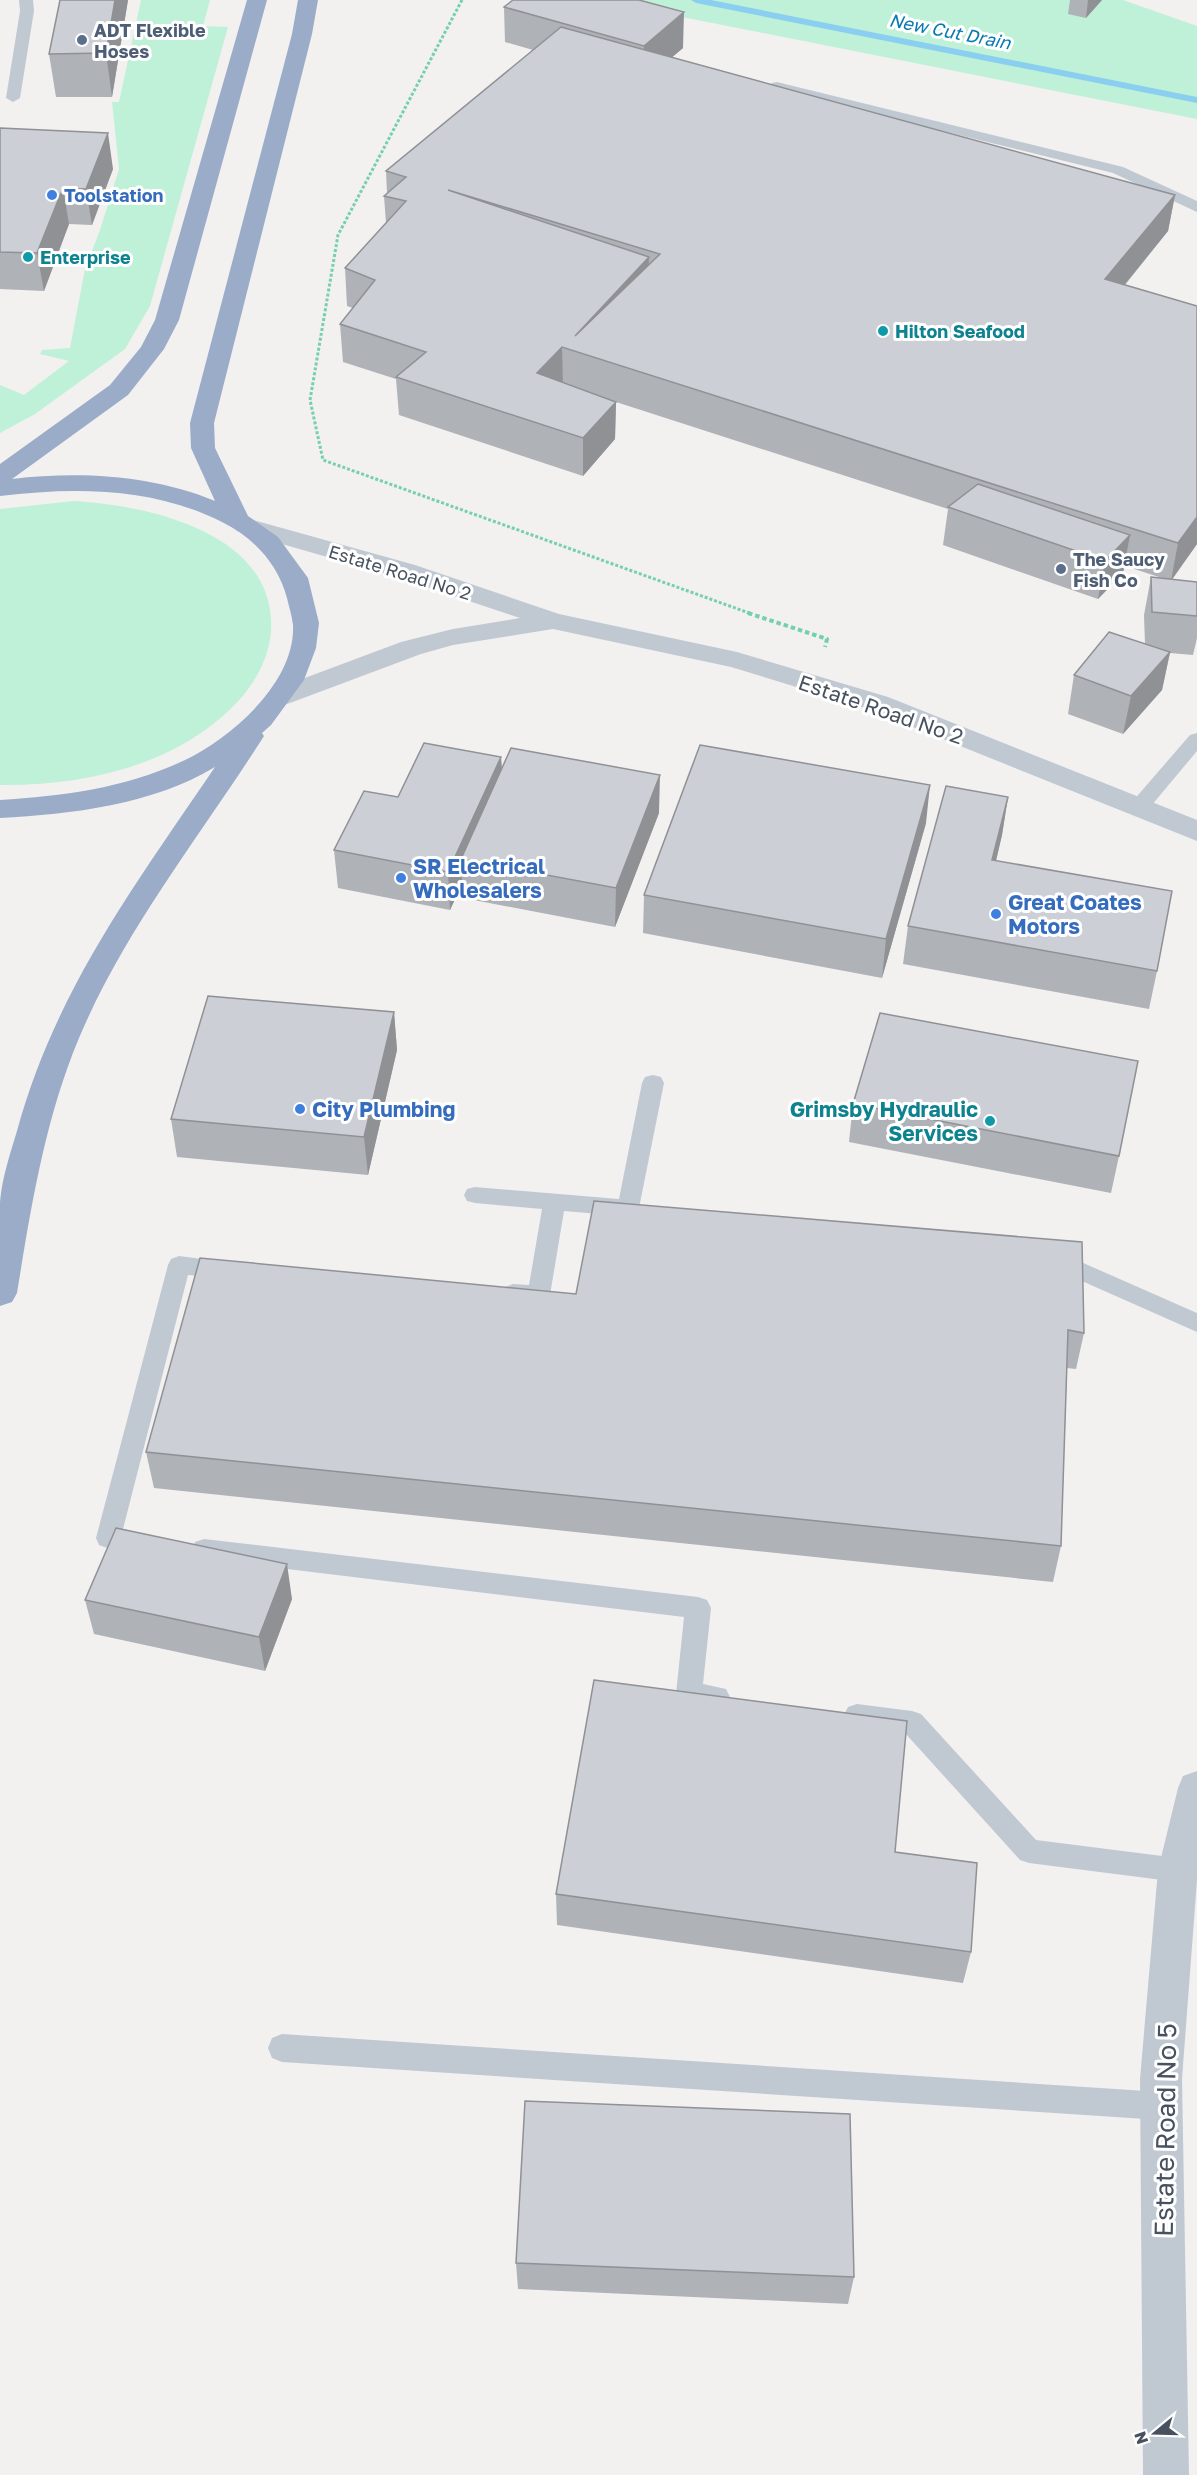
<svg xmlns="http://www.w3.org/2000/svg" width="1197" height="2475" font-family="'Golos Text',sans-serif">
	<style>
		.green { fill: #bef1d7 }
		.lines { fill: none; stroke-linecap: round; stroke-linejoin: round }
		.stream { fill: #8acfef; fill-rule: evenodd }
		.path-far1 { stroke: #74d0ad; stroke-width: 3; stroke-dasharray: 3 2; stroke-linecap: butt }
		.path { stroke: #74d0ad; stroke-width: 4; stroke-dasharray: 4.5 3; stroke-linecap: butt }
		.service { fill: #c0c9d2; fill-rule: evenodd }
		.minor { fill: #c0c9d2; fill-rule: evenodd }
		.trunk { fill: #9aacc8; fill-rule: evenodd }
		.wall { fill: #afb2b7 }
		.shaded-wall { fill: #8f9195 }
		.building { fill: #cccfd5; stroke: #8f9195; stroke-width: 1.5; fill-rule: evenodd }
		.service-dot { fill: #5c6f8a; stroke: #fff; stroke-width: 2 }
		.shop-dot { fill: #3f7fe0; stroke: #fff; stroke-width: 2 }
		.culture-dot { fill: #0f9aa8; stroke: #fff; stroke-width: 2 }
		.labels { text-anchor: middle; dominant-baseline: central; stroke-width: 6; stroke-linejoin: round; paint-order: stroke }
		.far-service-label { font-size: 18px; font-weight: bold; fill: #4e5e75; stroke: #fff; text-anchor: start }
		.far-water-label { font-size: 18px; font-style: italic; fill: #077bb1; stroke: #fff }
		.far-shop-label { font-size: 18px; font-weight: bold; fill: #366cbe; stroke: #fff; text-anchor: start }
		.far-culture-label { font-size: 18px; font-weight: bold; fill: #0d838f; stroke: #fff; text-anchor: start }
		.far-street-label { font-size: 18px; fill: #47515f; stroke: #fff }
		.street-label { font-size: 21px; fill: #47515f; stroke: #fff }
		.shop-label { font-size: 21px; font-weight: bold; fill: #366cbe; stroke: #fff; text-anchor: start }
		.culture-label { font-size: 21px; font-weight: bold; fill: #0d838f; stroke: #fff; text-anchor: end }
		.near-street-label { font-size: 26px; fill: #47515f; stroke: #fff }
	</style>
	<rect width="100%" height="100%" fill="#f3f0f0"/>
	<path class="green" d="M141 0H210L203 26 228 27 150 306 125 349 35 414 0 433V385L24 395 69 361 40 354 42 350 70 348 85 269 100 230 119 169 112 102H119Z
		M596 0H1123L1197 26V119Z
		M74 501C144 505 266 530 271 619 273 648 260 676 241 698 181 765 86 786 0 785V509Z"/>
	<g class="lines">
		<path class="stream" d="M691 0H711L1197 97V103L696 3Z"/>
		<path class="path-far1" d="M462 0 338 235 310 400 323 460 752 614"/>
		<path class="path" d="M748 613 827 639 825 647"/>
		<path class="service" d="M19 0H33L34 11 20 98 13 102 6 98 20 11Z
			M777 82 1123 167 1197 201V212L1113 173 772 89 770 86 772 83Z
			M1197 733V751L1146 812 1139 813 1132 812 1129 807 1132 802 1190 735Z
			M653 1075 661 1077 664 1083 639 1208 636 1214 622 1216 564 1211 550 1295 547 1301 539 1304 505 1299 502 1293 505 1287 513 1284 529 1285 542 1209 475 1203 467 1201 464 1195 467 1189 475 1187 619 1199 642 1083 645 1077Z
			M1056 1251 1197 1313V1332L1048 1266 1045 1260 1048 1254Z
			M179 1256 234 1263 237 1269 234 1275 226 1278 188 1275 123 1529 151 1535 154 1542 151 1549C136 1555 114 1551 99 1545L96 1538 168 1265 171 1259Z
			M204 1539 698 1597 707 1600 711 1608 703 1684 726 1689 730 1697 726 1705 717 1708 680 1702 676 1694 684 1617 204 1559 195 1556 192 1549 195 1542Z
			M857 1704 912 1711 921 1714 1036 1840 1178 1858 1188 1861 1191 1870 1188 1879 1178 1882 1029 1863 1020 1860 905 1733 848 1723 844 1715 848 1707Z
			M282 2034 1161 2092 1171 2096 1175 2106 1171 2116 1161 2120 282 2062 272 2058 268 2048 272 2038Z"/>
		<path class="minor" d="M246 518 415 565 559 614 737 652 888 697 1197 820V841L868 709 731 667 553 629 453 645 421 654 290 703 280 706 270 703 266 697 270 691 401 642 453 629 520 618 397 577 237 531 233 526 237 521Z
			M1197 1771V1880L1182 2079 1189 2475H1143L1140 2079 1158 1870 1178 1788 1183 1776Z"/>
		<path class="trunk" d="M247 0H267L179 320 164 349 128 395 12 479C80 471 152 475 215 501L191 448 190 423 292 34 298 0H318L312 34 214 423 215 448 248 516 278 537 308 578 319 623 316 648 304 680 271 725 262 733 264 736C201 835 125 929 79 1038 45 1119 31 1207 17 1293L12 1302 0 1306C0 1272 0 1236 0 1202 2 1178 10 1154 17 1131 55 991 135 885 215 767 152 805 72 814 0 818V800C64 796 126 788 185 760 231 738 296 682 293 625 292 616 289 607 287 598 278 564 253 537 222 522 153 487 74 487 0 496V464L110 385 141 347 155 320Z"/>
	</g>
	<path class="wall" d="M60 0H128L112 97H56L49 54Z
		M1070 0H1102L1086 18 1068 14Z
		M504 7 683 48 672 57 1175 195 1168 231 1125 285 1197 306V544L1172 579 1197 582V638L1193 655 1170 653 1162 690 1123 734 1068 714 1074 675 1145 644 1144 615 1151 577 1162 578 1125 566 1123 573 1098 599 943 545 948 509 616 402 615 439 583 476 399 415 396 379 343 362 340 324 353 308 347 306 345 268 386 223 384 196 387 193 386 171 533 50 505 42Z
		M0 128 113 169 92 225 69 224 44 291 0 289Z
		M501 757 502 768 659 813 615 927 463 898 462 884 450 910 338 888 334 850 398 797Z
		M1008 797 1002 835 996 861 1157 971 1149 1009 903 964 908 926Z
		M926 823 882 978 643 933 644 895Z
		M394 1012 397 1050 368 1175 177 1157 171 1119Z
		M853 1104 1119 1156 1111 1193 849 1142Z
		M1082 1242 1084 1333 1076 1369 1067 1368 1061 1546 1053 1582 154 1488 146 1452 576 1294Z
		M292 1599 265 1671 94 1634 85 1600Z
		M895 1852 971 1952 963 1983 557 1925 556 1894Z
		M516 2263 854 2277 848 2304 518 2289Z"/>
	<path class="shaded-wall" d="M115 0H128L112 97 106 53Z
		M1088 0H1102L1086 18Z
		M684 12 683 48 643 82 644 46Z
		M108 133 113 169 92 225 86 189Z
		M63 188 69 224 44 291 37 253Z
		M1175 195 1168 231 1099 316 1105 279Z
		M649 257 648 294 575 336Z
		M562 347 563 385 537 373Z
		M616 402 615 439 583 476V438Z
		M1197 517V544L1171 581 1178 543Z
		M1130 535 1123 573 1098 599 1105 561Z
		M1170 652 1162 690 1123 734 1131 696Z
		M501 757 503 795 461 859 462 884 450 910 448 872Z
		M660 775 659 813 615 927 616 888Z
		M930 785 926 823 882 978 886 939Z
		M1008 797 1002 835 987 898 992 860Z
		M394 1012 397 1050 368 1175 364 1137Z
		M287 1564 292 1599 265 1671 259 1637Z"/>
	<path class="building" d="M60 0H115L106 53 49 54Z
		M513 0H639L684 12 644 46 504 7Z
		M561 27 1175 195 1105 279 1197 306V517L1178 543 562 347 537 373 616 402 583 438 396 377 426 352 340 324 375 280 345 268 406 201 384 196 406 177 386 171ZM448 190 660 254 575 336 649 257Z
		M0 128 108 133 86 189 63 188 37 253 0 252Z
		M978 484 1130 535 1105 561 948 507Z
		M1151 577 1197 582V616L1152 612Z
		M1109 632 1170 652 1131 696 1074 675Z
		M424 743 501 757 448 872 334 850 364 791 398 797Z
		M700 745 930 785 886 939 644 895Z
		M511 748 660 775 616 888 461 859Z
		M946 786 1008 797 992 860 1172 891 1157 971 908 926Z
		M208 996 394 1012 364 1137 171 1119Z
		M880 1013 1138 1061 1119 1156 853 1104Z
		M594 1201 1082 1242 1084 1333 1068 1330 1061 1546 146 1452 200 1258 576 1294Z
		M116 1528 287 1564 259 1637 85 1600Z
		M594 1680 907 1721 895 1852 977 1863 971 1952 556 1894Z
		M525 2101 850 2114 854 2277 516 2263Z"/>
	<g class="service-dot">
		<circle cx="82" cy="40" r="6"/>
		<circle cx="1061" cy="569" r="6"/>
	</g>
	<g class="shop-dot">
		<circle cx="52" cy="195" r="6"/>
		<circle cx="401" cy="878" r="6"/>
		<circle cx="996" cy="914" r="6"/>
		<circle cx="300" cy="1109" r="6"/>
	</g>
	<g class="culture-dot">
		<circle cx="28" cy="257" r="6"/>
		<circle cx="883" cy="331" r="6"/>
		<circle cx="990" cy="1121" r="6"/>
	</g>
	<g class="labels">
		<g class="far-service-label">
			<text x="94" y="30">ADT Flexible<tspan x="94" dy="21">Hoses</tspan></text>
			<text x="1073" y="559">The Saucy<tspan x="1073" dy="21">Fish Co</tspan></text>
		</g>
		<g class="far-water-label">
			<text transform="translate(950 31) rotate(11)">New Cut Drain</text>
		</g>
		<g class="far-shop-label">
			<text x="64" y="195">Toolstation</text>
		</g>
		<g class="far-culture-label">
			<text x="40" y="257">Enterprise</text>
			<text x="895" y="331">Hilton Seafood</text>
		</g>
		<g class="far-street-label">
			<text transform="translate(400 572) rotate(17)">Estate Road No 2</text>
		</g>
		<g class="street-label">
			<text transform="translate(881 709) rotate(19)">Estate Road No 2</text>
		</g>
		<g class="shop-label">
			<text x="413" y="866">SR Electrical<tspan x="413" dy="24">Wholesalers</tspan></text>
			<text x="1008" y="902">Great Coates<tspan x="1008" dy="24">Motors</tspan></text>
			<text x="312" y="1109">City Plumbing</text>
		</g>
		<g class="culture-label">
			<text x="978" y="1109">Grimsby Hydraulic<tspan x="978" dy="24">Services</tspan></text>
		</g>
		<g class="near-street-label">
			<text transform="translate(1165 2130) rotate(-89)">Estate Road No 5</text>
		</g>
	</g>
	<g transform="translate(1155 2433) rotate(251)" stroke="#ffffff" stroke-width="4.5" paint-order="stroke">
	<path d="M0-4.5L10 22L0 15L-10 22Z" fill="#47515f"/>
	<text y="-9" font-size="16" font-weight="bold" text-anchor="middle" fill="#47515f">N</text>
	</g>
</svg>
